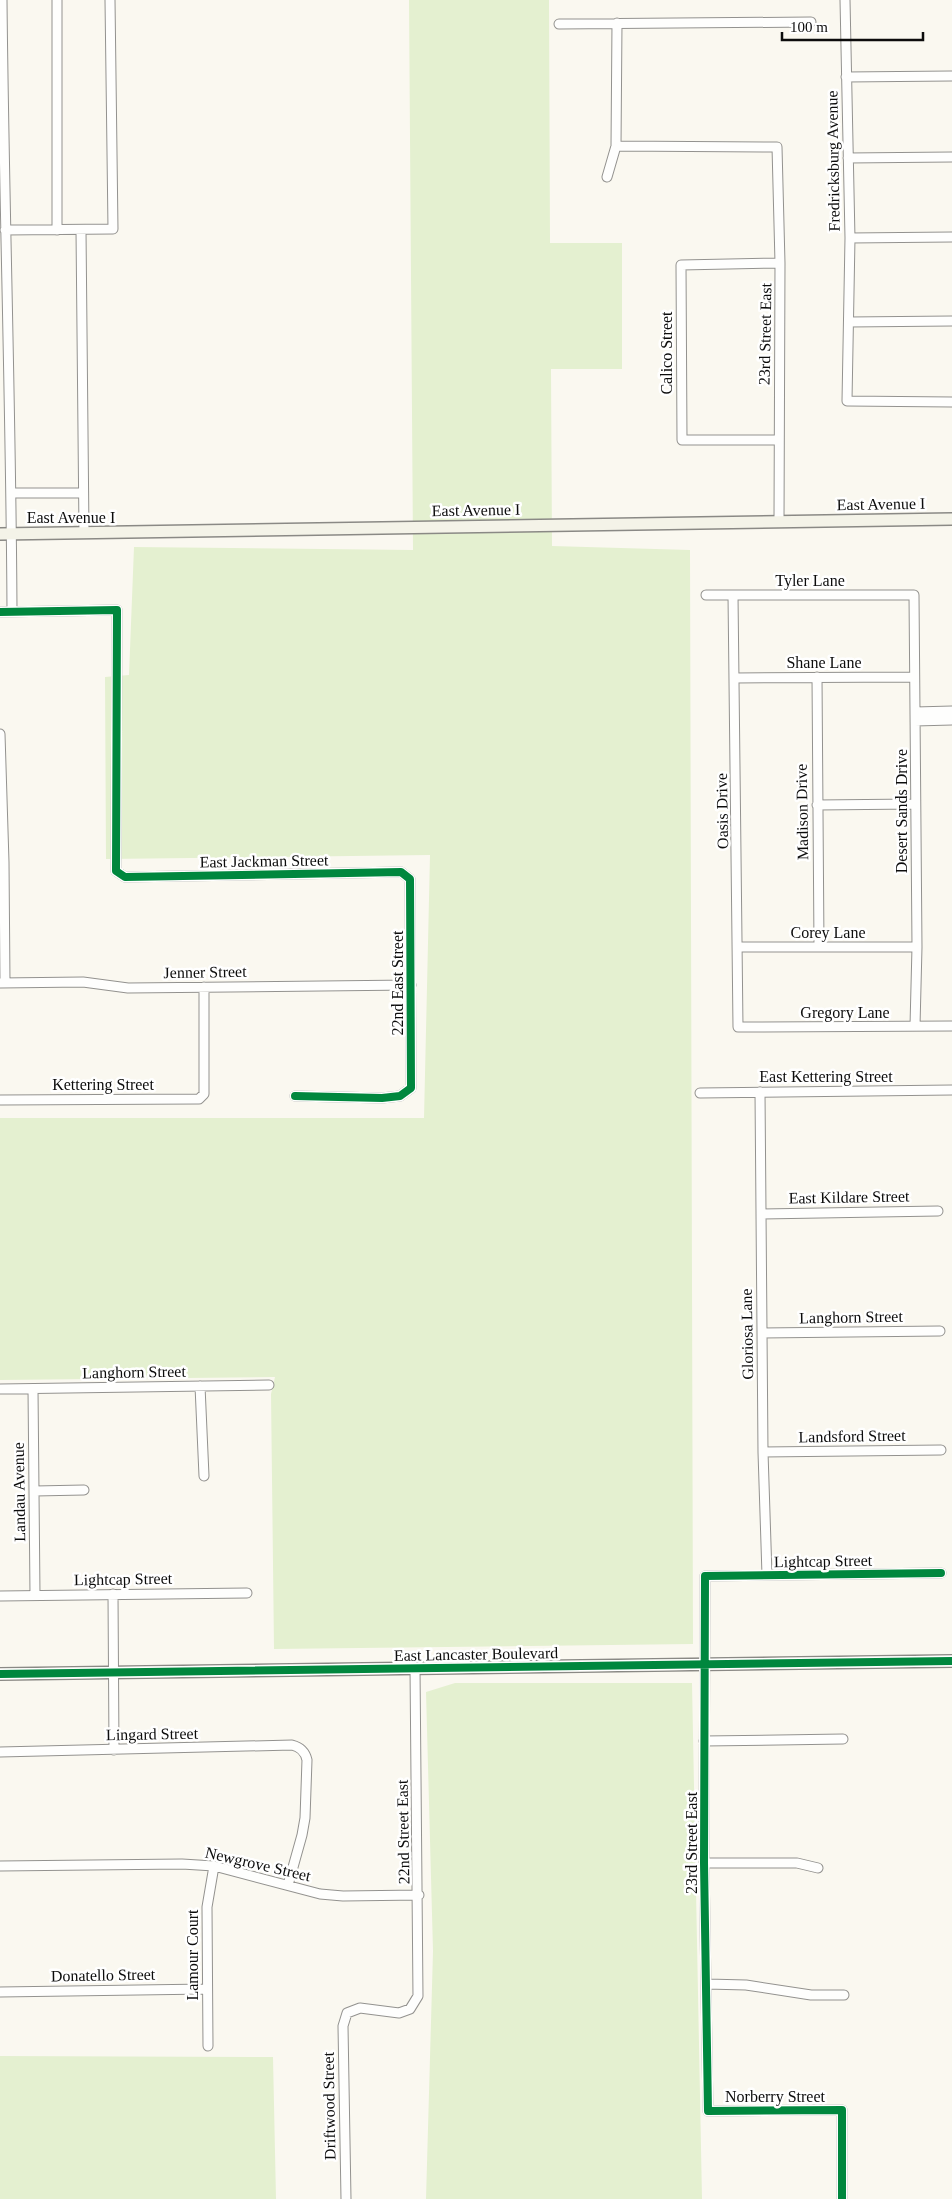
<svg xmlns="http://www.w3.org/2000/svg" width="952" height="2199" font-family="'Times New Roman',serif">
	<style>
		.green { fill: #e4f0d0 }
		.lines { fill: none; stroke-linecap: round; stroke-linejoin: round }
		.minor-casing { stroke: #93928f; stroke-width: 11 }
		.secondary-casing { stroke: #8a8985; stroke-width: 14 }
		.minor { stroke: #fefefd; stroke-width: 9 }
		.secondary { stroke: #f4f3e8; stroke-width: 11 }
		.cycleway-casing { stroke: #fff; stroke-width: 11 }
		.cycleway { stroke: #00873e; stroke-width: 8 }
		.labels { text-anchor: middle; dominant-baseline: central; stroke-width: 5; stroke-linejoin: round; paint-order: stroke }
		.street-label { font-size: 16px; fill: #0c0c0c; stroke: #fff }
	</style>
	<rect width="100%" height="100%" fill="#faf8f0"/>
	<path class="green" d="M409 0H549L550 243H622V369H551L552 546 690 550 693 1644 274 1649 271 1394 275 1377 0 1380V1118H424L430 855 106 859 105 677 129 675 134 547 413 550Z
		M455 1683H692L702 2199H426L433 1951 426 1692Z
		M0 2056 273 2057 276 2199H0Z"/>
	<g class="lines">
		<g class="minor-casing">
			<path id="minor" d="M2 0C4 204 11 408 12 611
				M845 0 850 238 847 401 952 402
				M559 24 811 22
				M846 77 951 76
				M616 146 777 147 780 263 779 522
				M848 158 952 157
				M607 177 616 146 617 23
				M5 230 113 229 110 0
				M57 230V0
				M81 230 84 533
				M850 238 952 237
				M849 322 952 321
				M778 440H682L681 265 780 263
				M12 493H83
				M706 595H914L917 947 915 1026
				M733 595 738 1027 952 1026
				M0 612 117 610 116 871 125 877 401 872 410 879 411 1088 400 1096 382 1098 295 1096
				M817 677 819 946
				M735 678 914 677
				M915 712 952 711
				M915 721 952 720
				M0 734 4 862 5 983
				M817 805 915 804
				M738 947H917
				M0 983 83 982 128 988 411 985
				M760 1092 763 1452 767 1575
				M700 1093 952 1090
				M0 1100 199 1099 204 1094V987
				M761 1214 938 1211
				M762 1333 940 1331
				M200 1386 204 1476
				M0 1389 269 1385
				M33 1389 35 1595
				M763 1452 941 1450
				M35 1491 84 1490
				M113 1594 114 1750
				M0 1596 247 1593
				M704 1741 843 1739
				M0 1752 292 1745C300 1747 305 1751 307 1760L305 1818 302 1835 288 1885
				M704 1863H797L818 1868
				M0 1866 182 1864 214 1866 320 1894 343 1896 419 1895
				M707 1984 746 1985 811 1995H844
				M0 1992 207 1989
				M208 2046 207 1907 214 1866
				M346 2199 343 2026 347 2013 360 2008 399 2013 410 2009 418 1996 415 1668
				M842 2199V2110L708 2111 704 1863 705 1576 941 1573"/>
		</g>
		<g class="secondary-casing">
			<path id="secondary" d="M0 534 952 519
				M0 1674 952 1661"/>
		</g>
		<use href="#minor" class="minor"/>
		<use href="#secondary" class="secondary"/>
		<g class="cycleway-casing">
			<path id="cycleway" d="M0 612 117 610 116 871 125 877 401 872 410 879 411 1088 400 1096 382 1098 295 1096
				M0 1674 952 1661
				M842 2199V2110L708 2111 704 1863 705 1576 941 1573"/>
		</g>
		<use href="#cycleway" class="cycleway"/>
	</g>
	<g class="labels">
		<g class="street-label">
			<text transform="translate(833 161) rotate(-91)">Fredricksburg Avenue</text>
			<text transform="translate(765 334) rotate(-89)">23rd Street East</text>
			<text transform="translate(666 353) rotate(-90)">Calico Street</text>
			<text transform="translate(881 504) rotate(-1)">East Avenue I</text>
			<text transform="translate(476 510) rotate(-1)">East Avenue I</text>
			<text x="71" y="517">East Avenue I</text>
			<text x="810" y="580">Tyler Lane</text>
			<text x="824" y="662">Shane Lane</text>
			<text transform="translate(722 811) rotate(-91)">Oasis Drive</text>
			<text transform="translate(901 811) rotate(-90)">Desert Sands Drive</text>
			<text transform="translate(802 812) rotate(-91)">Madison Drive</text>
			<text transform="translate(264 861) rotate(-1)">East Jackman Street</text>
			<text x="828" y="932">Corey Lane</text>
			<text transform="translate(205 972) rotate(-1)">Jenner Street</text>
			<text transform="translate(397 983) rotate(-90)">22nd East Street</text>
			<text x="845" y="1012">Gregory Lane</text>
			<text x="826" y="1076">East Kettering Street</text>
			<text x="103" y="1084">Kettering Street</text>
			<text transform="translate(849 1197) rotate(-1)">East Kildare Street</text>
			<text transform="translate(851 1317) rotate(-1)">Langhorn Street</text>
			<text transform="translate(747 1334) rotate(-91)">Gloriosa Lane</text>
			<text transform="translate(134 1372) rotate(-1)">Langhorn Street</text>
			<text transform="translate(852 1436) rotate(-1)">Landsford Street</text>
			<text transform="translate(19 1492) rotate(-91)">Landau Avenue</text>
			<text transform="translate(823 1561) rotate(-1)">Lightcap Street</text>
			<text transform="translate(123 1579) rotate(-1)">Lightcap Street</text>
			<text transform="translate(476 1654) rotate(-1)">East Lancaster Boulevard</text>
			<text transform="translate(152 1734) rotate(-1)">Lingard Street</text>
			<text transform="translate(403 1832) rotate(-91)">22nd Street East</text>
			<text transform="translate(691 1843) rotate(-90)">23rd Street East</text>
			<text transform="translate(258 1864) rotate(13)">Newgrove Street</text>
			<text transform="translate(192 1955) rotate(-90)">Lamour Court</text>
			<text transform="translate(103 1975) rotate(-1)">Donatello Street</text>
			<text x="775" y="2096">Norberry Street</text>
			<text transform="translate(329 2106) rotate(-91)">Driftwood Street</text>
		</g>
	</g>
	<path d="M782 32v8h141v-8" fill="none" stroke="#0c0c0c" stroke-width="2.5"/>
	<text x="790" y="32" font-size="15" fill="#0c0c0c" stroke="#ffffff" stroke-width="4" paint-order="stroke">100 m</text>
</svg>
